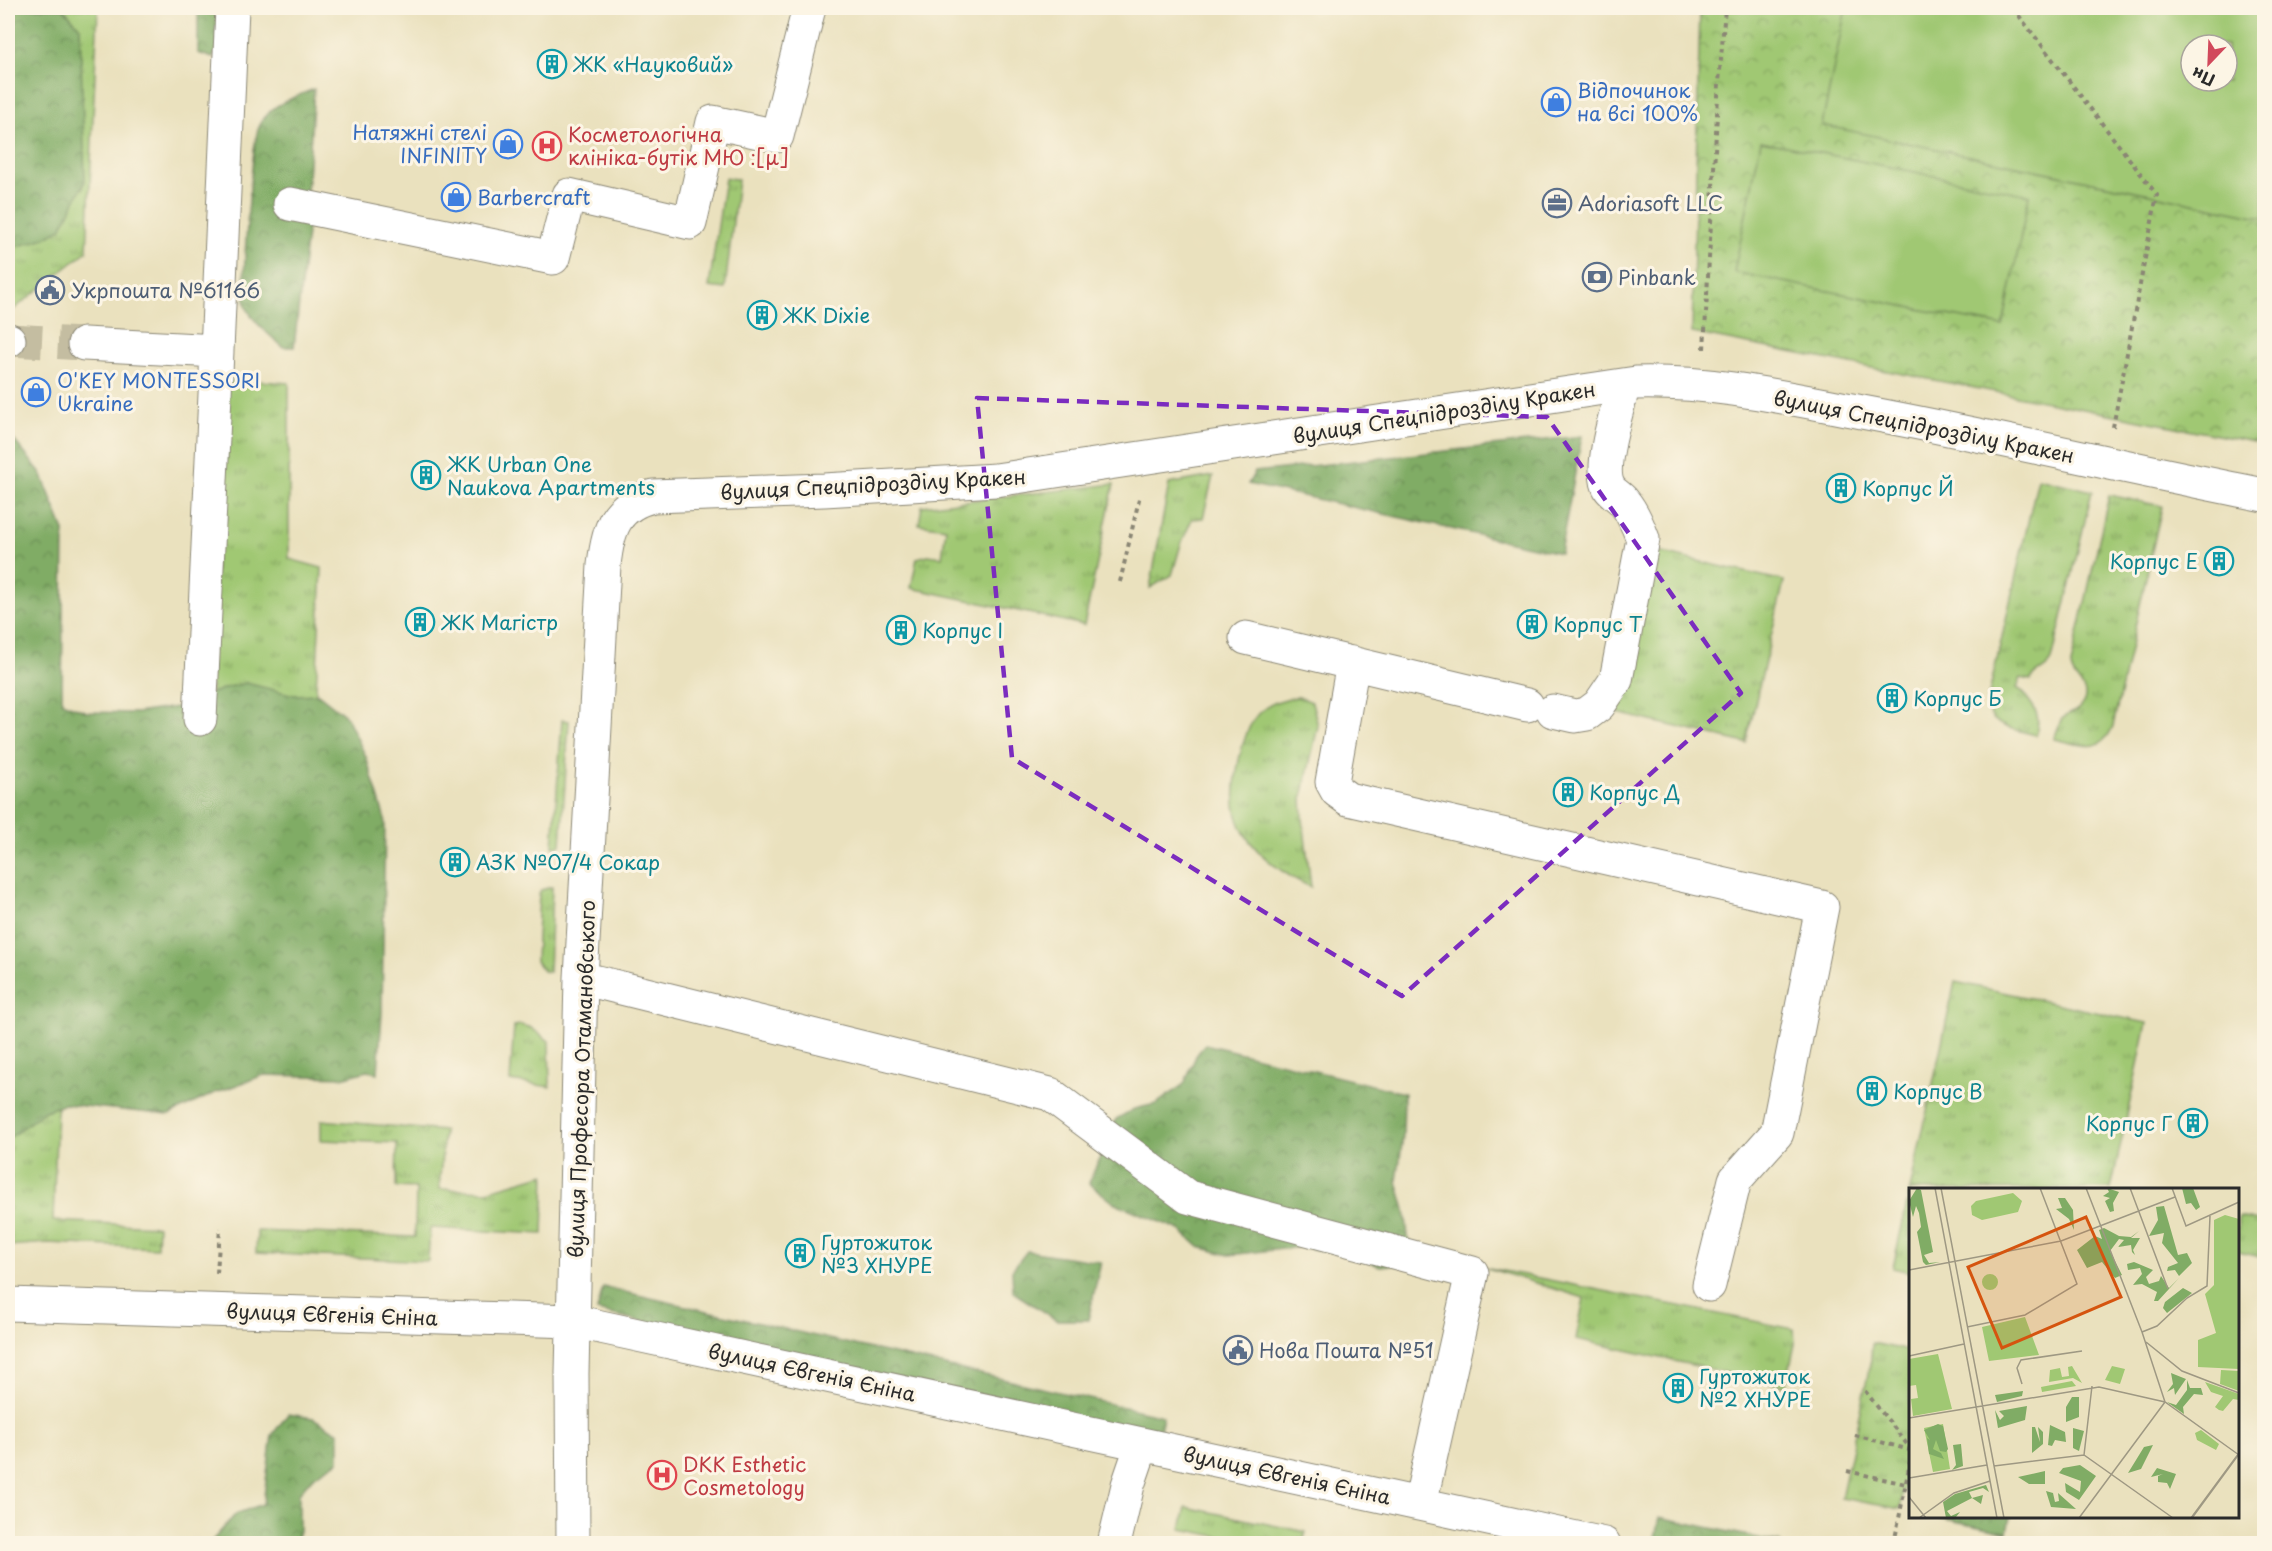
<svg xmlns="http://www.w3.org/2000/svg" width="2272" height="1551" font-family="'Playpen Sans',sans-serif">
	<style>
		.grass { fill: url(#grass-tufts); stroke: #667a4f; stroke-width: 1.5 }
		.forest { fill: url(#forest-crowns); stroke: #566c48; stroke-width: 1.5 }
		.park { fill: url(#park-crowns); stroke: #667a4f; stroke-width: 1.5; fill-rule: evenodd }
		.garden { fill: #a0c873; stroke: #667a4f; stroke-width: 1.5; fill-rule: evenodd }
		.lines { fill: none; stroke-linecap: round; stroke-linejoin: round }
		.minor-tunnel { stroke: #c4bda1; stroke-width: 33; stroke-dasharray: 33 16; stroke-linecap: butt }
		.minor-casing { stroke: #8a8674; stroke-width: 35 }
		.path { stroke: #8a8674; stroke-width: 4; stroke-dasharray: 4.5 4.5; stroke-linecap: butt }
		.minor { stroke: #fff; stroke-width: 33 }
		.marked { fill: none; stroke: #7b2cbf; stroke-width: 4.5; stroke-dasharray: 12 8; stroke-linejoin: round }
		.labels { text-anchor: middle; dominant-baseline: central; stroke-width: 6; stroke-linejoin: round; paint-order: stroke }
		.culture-label { font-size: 20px; fill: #0d838f; stroke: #fcf5e5; text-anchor: start }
		.shop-label { font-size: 20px; fill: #366cbe; stroke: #fcf5e5; text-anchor: start }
		.health-label { font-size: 20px; fill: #be3a42; stroke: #fcf5e5; text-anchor: start }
		.service-label { font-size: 20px; fill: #4e5e75; stroke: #fcf5e5; text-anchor: start }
		.street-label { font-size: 20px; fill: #2b2b2b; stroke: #fcf5e5 }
		.inset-road { fill: none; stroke: #9e9883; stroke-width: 1.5 }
		.view { fill: #d5540f; fill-opacity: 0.15; stroke: #d5540f; stroke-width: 3 }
		.inset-edge { fill: none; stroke: #2b2b2b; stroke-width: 3 }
	</style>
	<defs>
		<pattern id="grass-tufts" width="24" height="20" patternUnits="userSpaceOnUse" patternTransform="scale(1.5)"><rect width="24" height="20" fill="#a0c873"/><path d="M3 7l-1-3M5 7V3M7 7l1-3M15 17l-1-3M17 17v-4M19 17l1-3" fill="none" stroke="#83a35f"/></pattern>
		<pattern id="forest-crowns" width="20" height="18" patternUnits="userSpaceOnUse" patternTransform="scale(1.5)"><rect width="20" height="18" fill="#80ac65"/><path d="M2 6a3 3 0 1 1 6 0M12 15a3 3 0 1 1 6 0" fill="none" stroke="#698c53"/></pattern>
		<pattern id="park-crowns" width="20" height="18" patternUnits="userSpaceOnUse" patternTransform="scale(1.5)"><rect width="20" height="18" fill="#a0c873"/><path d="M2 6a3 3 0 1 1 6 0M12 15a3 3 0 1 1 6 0" fill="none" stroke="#83a35f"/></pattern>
	</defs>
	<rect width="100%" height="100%" fill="#fcf5e5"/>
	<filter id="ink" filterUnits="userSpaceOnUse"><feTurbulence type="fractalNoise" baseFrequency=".0167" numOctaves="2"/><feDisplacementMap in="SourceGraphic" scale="12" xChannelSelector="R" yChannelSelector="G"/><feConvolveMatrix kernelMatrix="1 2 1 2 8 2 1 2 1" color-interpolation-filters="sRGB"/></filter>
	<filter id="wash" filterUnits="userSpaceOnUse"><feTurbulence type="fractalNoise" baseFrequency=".008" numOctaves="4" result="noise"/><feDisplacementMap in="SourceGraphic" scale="24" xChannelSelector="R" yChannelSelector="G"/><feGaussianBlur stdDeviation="1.35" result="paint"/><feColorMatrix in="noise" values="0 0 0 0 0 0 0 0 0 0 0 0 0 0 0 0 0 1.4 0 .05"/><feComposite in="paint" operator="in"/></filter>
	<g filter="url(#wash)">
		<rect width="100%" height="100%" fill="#eae1be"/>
		<path class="grass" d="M8 8H98L87 251 8 314Z
			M725 178 738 179 725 289 709 287Z
			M223 379 289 383V559L322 568 315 710 210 712Z
			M1213 476 1203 518 1192 519 1181 544 1172 575 1150 588 1169 484Z
			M2038 478 2092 491 2052 660C2048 670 2036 671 2030 680L2021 678 2017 688C2025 692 2025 696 2030 702 2039 714 2039 721 2036 735 2016 729 1989 729 1987 703Z
			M1114 484 1084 625 911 588 917 558 928 555 942 557 946 528 919 524 922 506Z
			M2109 495 2162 506 2113 726C2101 756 2079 744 2054 739L2061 720C2066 714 2075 713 2080 707 2096 688 2070 681 2071 665Z
			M1654 551 1784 581 1746 743 1617 713Z
			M1299 697 1312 702 1318 726 1302 797 1303 819 1311 887C1286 876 1259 857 1244 833 1241 827 1237 818 1236 811 1231 787 1242 727 1261 711 1273 701 1285 698 1299 697Z
			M562 720 569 721 561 845 553 846Z
			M552 887 549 972 543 971 536 961 539 894 541 890Z
			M1955 982 2147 1023 2111 1189 1910 1190V1272L1893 1268Z
			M521 1025 531 1028 549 1041 550 1087 510 1081 514 1026Z
			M8 1096 57 1107 53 1221 158 1226 157 1248 48 1243 8 1246Z
			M321 1120 444 1131 439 1189 487 1191 545 1174 543 1234 430 1228 428 1261 256 1253 257 1231 415 1237 416 1188 396 1187 397 1143 321 1140Z
			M2238 1217 2264 1222V1258L2238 1252Z
			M1484 1267 1794 1329 1795 1344 1786 1386 1576 1339 1584 1298Z
			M1872 1343 1905 1350 1910 1355V1461L1900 1509 1841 1498 1871 1360Z
			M1186 1507 1306 1532 1303 1543H1252L1181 1529Z"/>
		<path class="forest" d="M8 8H63L80 27 85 181 61 229 45 238 12 248 8 259Z
			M195 8H223L219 45 213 58 198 53V12Z
			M314 89 307 193 309 215 294 347H283C271 336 253 323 246 306 240 292 252 142 259 127 269 104 293 98 314 89Z
			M8 433 41 473 64 531 62 702 87 712 136 713 177 707 225 688 246 683 294 695 318 694 347 717 366 757 385 819 382 1013 378 1073 367 1071 346 1077 264 1075 215 1093 169 1115 65 1104 45 1111 8 1139Z
			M1582 436 1560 553 1248 484 1255 472Z
			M1205 1044 1404 1093 1403 1136 1397 1181 1405 1210 1409 1245 1401 1264 1380 1266 1350 1255 1301 1247 1229 1255 1199 1247 1180 1230 1113 1202 1089 1183 1116 1119 1134 1109 1156 1104 1184 1084 1196 1056Z
			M1027 1251 1101 1262 1088 1320H1056L1013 1292 1012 1270Z
			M603 1287 1163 1416 1158 1441 597 1311Z
			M288 1414 313 1418 339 1433V1461L313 1477 299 1493V1531L295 1543H210L236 1514 263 1504 272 1435Z
			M1659 1517 1782 1543H1654Z
			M1935 1517V1516L2011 1517 2008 1532Z"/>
		<path class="park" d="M1700 8H2264V444L1692 333ZM2191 45H2227V81H2191Z"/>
		<path class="garden" d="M1846 8H2264V218L1822 125ZM2191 45H2227V81H2191Z
			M1761 141 2029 195 2003 326 1734 272Z"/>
	</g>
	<g filter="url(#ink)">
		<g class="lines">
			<path class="minor-tunnel" d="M9 340 84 344"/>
			<g class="minor-casing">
				<path id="minor" d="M290 204 553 258 569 195 690 223 713 122 777 136 809 8
					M8 340H9
					M84 344 217 351 200 719
					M217 351 232 8
					M1246 638 1527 705
					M1353 663 1332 782 1337 791 1348 799 1822 907 1777 1133 1735 1180 1709 1285
					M1553 711 1575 716 1587 714 1599 705 1616 680 1643 539C1638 526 1633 513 1624 502 1620 497 1614 494 1610 489 1597 470 1618 407 1624 385
					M581 978 1050 1094 1188 1197 1472 1273 1420 1504
					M8 1304 573 1321 1604 1544
					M573 1544 572 1373 581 978 604 565C608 529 615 505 653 496L824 490 996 480 1636 383C1714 381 1787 398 1862 412 1997 437 2130 469 2264 495
					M1114 1544 1128 1485 1142 1444"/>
			</g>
			<path class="path" d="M2013 8 2157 195 2113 427
				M1704 349 1718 96 1725 8
				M1120 582 1140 495
				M217 1273 220 1228
				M1865 1391 1910 1448
				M1855 1435 1910 1450
				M1847 1471 1906 1484
				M1894 1544 1910 1462"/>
			<use href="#minor" class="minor"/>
		</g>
	</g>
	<path class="marked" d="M977 398 1547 417 1741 693 1402 996 1012 758Z"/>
	<defs>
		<g id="building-ring" transform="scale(1.5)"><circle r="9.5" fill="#fcf5e5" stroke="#0f9aa8" stroke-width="1.5"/><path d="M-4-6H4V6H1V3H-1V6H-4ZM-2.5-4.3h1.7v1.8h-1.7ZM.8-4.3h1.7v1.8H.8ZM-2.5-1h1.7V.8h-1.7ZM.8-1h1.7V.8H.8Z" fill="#0f9aa8"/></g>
		<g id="shop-ring" transform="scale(1.5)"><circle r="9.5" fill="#fcf5e5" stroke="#3f7fe0" stroke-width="1.5"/><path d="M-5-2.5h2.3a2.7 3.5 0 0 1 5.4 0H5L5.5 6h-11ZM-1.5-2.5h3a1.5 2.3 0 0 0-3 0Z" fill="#3f7fe0"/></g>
		<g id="hospital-ring" transform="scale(1.5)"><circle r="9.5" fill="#fcf5e5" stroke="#e0444e" stroke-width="1.5"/><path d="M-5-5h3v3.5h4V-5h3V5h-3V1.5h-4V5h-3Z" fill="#e0444e"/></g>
		<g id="office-ring" transform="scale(1.5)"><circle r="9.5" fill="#fcf5e5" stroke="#5c6f8a" stroke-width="1.5"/><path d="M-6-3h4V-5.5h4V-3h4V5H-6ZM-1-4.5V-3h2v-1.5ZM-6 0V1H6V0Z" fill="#5c6f8a"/></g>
		<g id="bank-ring" transform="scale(1.5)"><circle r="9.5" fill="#fcf5e5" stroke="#5c6f8a" stroke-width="1.5"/><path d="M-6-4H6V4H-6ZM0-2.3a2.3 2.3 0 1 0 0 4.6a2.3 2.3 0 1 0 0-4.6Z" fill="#5c6f8a"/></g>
		<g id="civic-ring" transform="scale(1.5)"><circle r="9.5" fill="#fcf5e5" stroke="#5c6f8a" stroke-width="1.5"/><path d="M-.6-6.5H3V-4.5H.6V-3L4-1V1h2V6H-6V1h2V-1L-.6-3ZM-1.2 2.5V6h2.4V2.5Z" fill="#5c6f8a"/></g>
	</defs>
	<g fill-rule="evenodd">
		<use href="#building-ring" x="552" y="64"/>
		<use href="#shop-ring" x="1556" y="102"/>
		<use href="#shop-ring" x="508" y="144"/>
		<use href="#hospital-ring" x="547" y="146"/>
		<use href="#shop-ring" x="456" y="197"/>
		<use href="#office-ring" x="1557" y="203"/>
		<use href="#bank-ring" x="1597" y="277"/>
		<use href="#civic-ring" x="50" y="290"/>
		<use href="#building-ring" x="762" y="315"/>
		<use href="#shop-ring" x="36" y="392"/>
		<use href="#building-ring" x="426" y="475"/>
		<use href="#building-ring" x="1841" y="488"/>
		<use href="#building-ring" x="2219" y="561"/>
		<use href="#building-ring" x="420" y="622"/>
		<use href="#building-ring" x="1532" y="624"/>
		<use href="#building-ring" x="901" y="630"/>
		<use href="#building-ring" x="1892" y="698"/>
		<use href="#building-ring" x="1568" y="792"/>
		<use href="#building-ring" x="455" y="862"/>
		<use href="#building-ring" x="1872" y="1091"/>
		<use href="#building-ring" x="2193" y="1123"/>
		<use href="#building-ring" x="800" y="1253"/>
		<use href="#civic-ring" x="1238" y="1350"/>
		<use href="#building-ring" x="1678" y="1388"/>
		<use href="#hospital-ring" x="662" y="1475"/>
	</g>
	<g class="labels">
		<g class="culture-label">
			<text x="573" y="64">ЖК «Науковий»</text>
			<text x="783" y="315">ЖК Dixie</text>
			<text x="447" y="464">ЖК Urban One<tspan x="447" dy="23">Naukova Apartments</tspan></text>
			<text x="1862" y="488">Корпус Й</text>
			<text x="2198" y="561" text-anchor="end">Корпус E</text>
			<text x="441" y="622">ЖК Магістр</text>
			<text x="1553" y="624">Корпус T</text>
			<text x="922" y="630">Корпус І</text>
			<text x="1913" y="698">Корпус Б</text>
			<text x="1589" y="792">Корпус Д</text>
			<text x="476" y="862">АЗК №07/4 Сокар</text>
			<text x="1893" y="1091">Корпус В</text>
			<text x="2172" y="1123" text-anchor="end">Корпус Г</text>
			<text x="821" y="1242">Гуртожиток<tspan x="821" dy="23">№3 ХНУРЕ</tspan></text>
			<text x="1699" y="1376">Гуртожиток<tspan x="1699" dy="23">№2 ХНУРЕ</tspan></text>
		</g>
		<g class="shop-label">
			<text x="1577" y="90">Відпочинок<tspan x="1577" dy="23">на всі 100%</tspan></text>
			<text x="487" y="132" text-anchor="end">Натяжні стелі<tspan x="487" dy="23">INFINITY</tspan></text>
			<text x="477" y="197">Barbercraft</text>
			<text x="57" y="380">O'KEY MONTESSORI<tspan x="57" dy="23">Ukraine</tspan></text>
		</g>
		<g class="health-label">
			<text x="568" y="134">Косметологічна<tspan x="568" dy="23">клініка-бутік МЮ :[μ]</tspan></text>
			<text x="683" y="1464">DKK Esthetic<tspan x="683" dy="23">Cosmetology</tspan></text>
		</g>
		<g class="service-label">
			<text x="1578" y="203">Adoriasoft LLC</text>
			<text x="1618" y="277">Pinbank</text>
			<text x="71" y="290">Укрпошта №61166</text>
			<text x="1259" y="1350">Нова Пошта №51</text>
		</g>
		<g class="street-label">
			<text transform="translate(1444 412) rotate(-9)">вулиця Спецпідрозділу Кракен</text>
			<text transform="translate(1924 426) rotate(11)">вулиця Спецпідрозділу Кракен</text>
			<text transform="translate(873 484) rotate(-3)">вулиця Спецпідрозділу Кракен</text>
			<text transform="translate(581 1079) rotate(-88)">вулиця Професора Отамановського</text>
			<text transform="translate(332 1314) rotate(2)">вулиця Євгенія Єніна</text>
			<text transform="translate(812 1372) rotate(12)">вулиця Євгенія Єніна</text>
			<text transform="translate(1287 1475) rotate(12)">вулиця Євгенія Єніна</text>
		</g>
	</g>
	<g transform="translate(1909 1188)">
		<rect width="330" height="330" fill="#eae1be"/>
		<path d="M73 94a8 8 0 1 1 16 0a8 8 0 1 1-16 0ZM163 178 173 195 164 190 140 194 141 182 151 180 153 189 160 188 159 179ZM312 182 330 183V203L311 196ZM163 193 167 198 133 204 132 199ZM296 194 330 206V212L324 211 314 223 310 222 306 219 314 208 302 204ZM34 236 41 281 24 284 15 240ZM292 242 310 256 307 262 288 252 286 245Z" fill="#a0c873"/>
		<path d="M8 0 12 2 24 64 15 67 20 75 31 74 17 77 14 74 8 44 12 39 10 25 7 18 4 29 0 13ZM198 0 210 4 204 15 205 23 201 24 196 13 201 10 194 8 200 4ZM273 0H284L291 19 287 22 282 15 277 16ZM149 10H156L164 22 165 42 160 31 147 21 153 20ZM255 18 269 67 278 65 283 75 270 88 266 82 258 83 259 79 269 75 253 55 255 45 240 48 249 32 247 19ZM195 40 210 48 222 49 230 43 222 50H231L224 62 226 67 223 64 222 57 209 59 215 52 210 51 201 63 213 87 206 90 193 74 178 80 168 62 186 48 193 51 190 42ZM225 74 244 82 237 89 240 96 250 93 252 88 260 100 270 90 249 113H245L248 104 233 96 224 97 233 86 231 80 219 82 218 76ZM274 100 283 105 258 125 254 120 256 114ZM262 185 277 191 266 207 265 200 258 204 264 196ZM278 192 281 200H292L294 207 285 206 274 219 275 226 258 214 267 217 278 202ZM114 203 113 208 88 214 86 207ZM163 209H170V229L157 234V219ZM118 218 116 232 89 240 86 222 91 232 95 228 90 223ZM29 236 34 238 39 261 37 264 31 263 27 252 24 261 32 265 35 271 20 266 18 250 21 252 15 242ZM141 237 156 244 157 254 146 252 143 258 139 257ZM123 239H126L131 254 129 239 134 244V256L123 265ZM164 240 175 243 170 263 164 260ZM52 256 54 278 43 282 47 277 44 257ZM244 257 232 281 219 285 235 259ZM171 277 187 288 170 312 157 304 156 295 171 304 172 293 150 285 154 280ZM248 280 267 286 261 301 258 295 249 294V288L254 286 242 289ZM136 283V296H120L109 289ZM77 297 80 304 74 300 60 304 63 310 74 307 72 316 63 310 38 323 42 328 51 324 47 329 55 330H37L34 314 46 306ZM137 303 144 305 146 314 150 313 149 305 167 321 142 319Z" fill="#80ac65"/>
		<path d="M116 129 130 167 80 173 73 139ZM29 166 43 221 4 228 2 211 9 210 7 197 0 198V171Z" fill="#a0c873"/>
		<path d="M104 5 113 13 109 24 73 32 63 27 62 18 67 13ZM316 27 330 31V181L289 179V152L307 145 296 106 305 97V32ZM114 143 118 162 87 168 83 149ZM203 178 216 181 211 196 196 192Z" fill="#a0c873"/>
		<path class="inset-road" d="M26 0 88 330M32 0 95 330M177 0 233 144 256 214M221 0 259 101M263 0 277 38 330 14M0 82 152 53 266 9M58 139 116 127 168 96 131 0M233 144 248 138 278 110 298 98 301 28M237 154 273 183 330 205M0 168 55 156M113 196 108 180 112 172 173 163M0 230 190 199 256 214 330 267M175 267 183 198M85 278 175 267 264 330M0 290 78 277M0 309 17 330M10 330 45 305 81 293M170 330 256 214M282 330 330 265M283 330 330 266"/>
		<path class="view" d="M177 29 212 109 93 160 59 79Z"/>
		<rect width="330" height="330" class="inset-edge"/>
	</g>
	<rect width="2272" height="1551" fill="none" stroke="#fcf5e5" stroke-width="30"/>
	<g transform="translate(2209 63) rotate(203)"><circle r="28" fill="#fcf5e5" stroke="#a8a49b" stroke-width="1.5"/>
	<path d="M0-4.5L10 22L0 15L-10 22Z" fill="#d1495b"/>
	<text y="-9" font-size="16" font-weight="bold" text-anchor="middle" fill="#2b2b2b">Пн</text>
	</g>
</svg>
